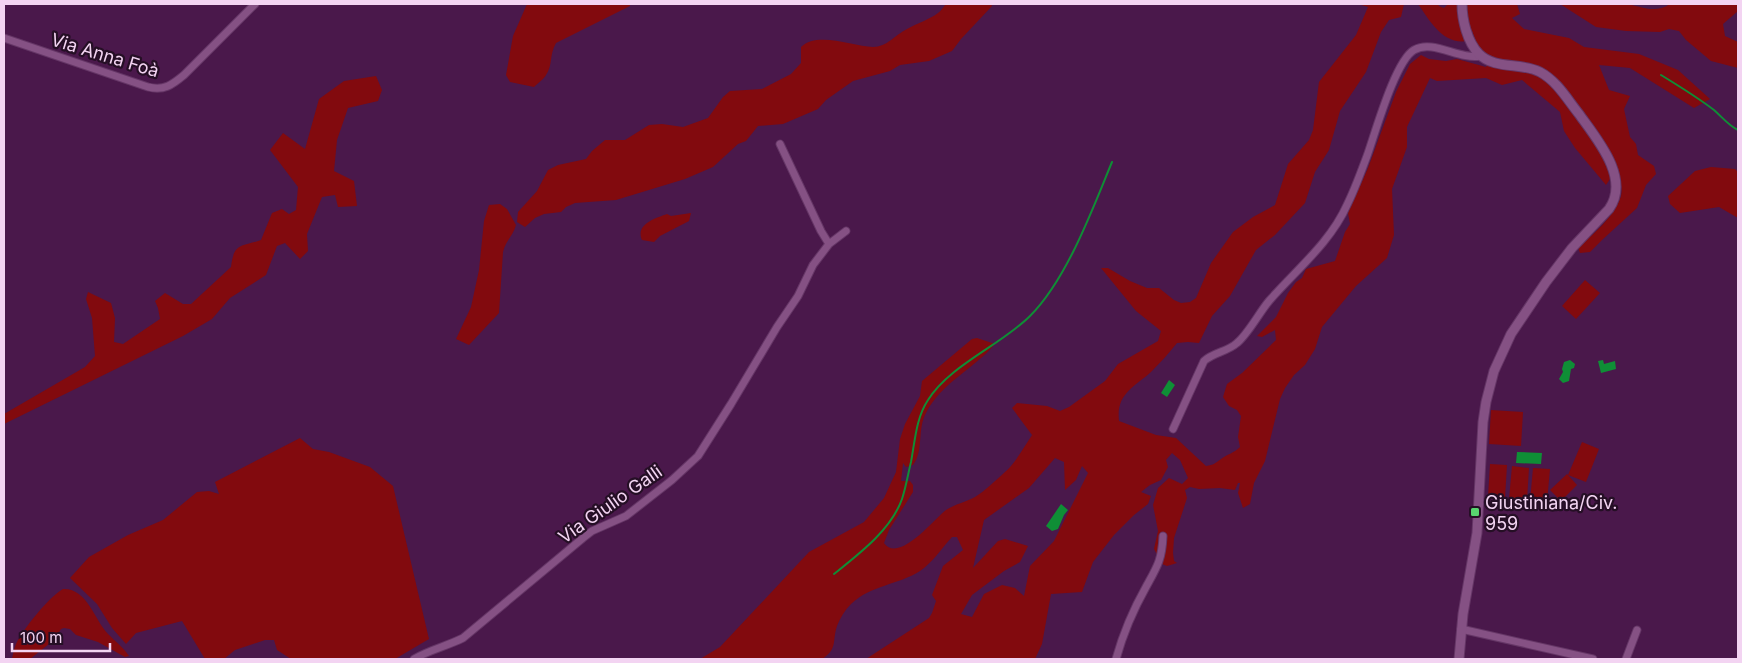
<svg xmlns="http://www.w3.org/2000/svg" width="1742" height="663" font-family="Inter,sans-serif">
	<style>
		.green { fill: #820a0e; fill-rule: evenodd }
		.water { fill: #0f8e36 }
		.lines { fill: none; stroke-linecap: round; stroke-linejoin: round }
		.stream { stroke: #0f8e36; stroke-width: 2 }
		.minor-casing { stroke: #653666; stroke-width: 9 }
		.tertiary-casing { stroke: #653666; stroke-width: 11 }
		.minor { stroke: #855184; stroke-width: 7 }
		.tertiary { stroke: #855184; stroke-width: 9 }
		.poi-dot { fill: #58d56f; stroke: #250f25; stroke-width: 2 }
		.labels { text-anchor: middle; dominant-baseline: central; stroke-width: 4.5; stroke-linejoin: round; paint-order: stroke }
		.street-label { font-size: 18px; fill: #f3d4f2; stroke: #250f25 }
		.poi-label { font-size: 18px; fill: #f3d4f2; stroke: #250f25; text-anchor: start }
	</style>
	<rect width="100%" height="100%" fill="#4a184b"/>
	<path class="green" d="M527 4H630V6L556 43C549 55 553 65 546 75 544 79 538 83 534 87L510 82 506 75 513 36Z
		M946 4H991L992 6 961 39 952 51 929 61 900 65 890 71 853 81 826 100 818 109 783 124 758 126 746 141 738 144 713 167 685 179 616 200 575 203 566 207 561 212 544 214 535 218 525 227 517 222 518 212 537 191 548 170 558 165 586 159 592 151 605 140H625L649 125 662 124 683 127 708 118 723 97 730 91 762 89 791 74 801 63V47C817 31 853 46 873 47 887 47 895 35 907 29 917 23 929 20 938 13 941 11 943 7 946 4Z
		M1358 4H1404L1401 17 1389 20 1381 32 1366 72 1340 111 1329 150 1315 172 1305 203 1275 235 1256 250 1230 296 1212 316 1199 343 1188 342 1177 343C1169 353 1160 363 1151 372 1133 388 1116 394 1119 421L1156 435 1176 438 1206 466C1214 465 1215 463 1221 459 1228 454 1234 453 1240 447L1238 437 1241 416 1237 410 1229 406 1223 397 1227 384 1242 373 1276 340 1275 330 1262 337 1257 336 1276 317 1288 293 1296 282 1302 278 1306 269 1335 261 1345 232 1350 224 1348 213 1368 168 1396 92 1410 64 1421 55 1429 59 1446 61 1457 59 1486 67 1489 61V56L1479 49 1472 31 1469 29 1467 41C1443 45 1430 21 1418 4H1438L1439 6 1444 8 1448 4H1517L1520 14 1512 18 1524 29 1569 38 1584 47 1639 54 1678 70 1710 99 1694 108 1630 68 1599 65 1609 90 1630 96 1624 109 1630 137 1636 144 1638 155 1654 166 1656 174 1646 185 1637 208 1602 240 1590 252 1580 253 1578 248C1593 234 1612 219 1620 199 1623 192 1621 183 1619 176L1610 179 1606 185 1575 148 1564 131 1560 112 1522 80 1502 85 1486 78 1437 81 1430 78 1407 127V147L1392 189 1394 235 1387 258 1356 286 1322 327 1315 349 1305 365 1294 375 1285 388 1280 399 1265 461 1254 483 1250 504 1243 508 1238 493 1240 483H1238L1235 490 1220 488 1199 489 1190 487 1185 490 1187 498 1174 538 1173 553 1174 561 1177 563 1167 566 1162 564 1154 549 1158 531 1153 505 1158 488 1169 478 1182 484 1188 478 1180 460 1172 453 1166 460 1168 467 1161 480 1150 485 1141 492 1151 496 1148 504 1134 515 1114 535 1093 562 1082 592 1051 594 1042 644 1035 659H866L929 618 932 613 936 601 932 595 943 566 963 550 957 537H952C942 548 932 563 920 571 898 585 871 585 851 604 845 610 840 618 837 626 832 641 838 649 822 659H700L720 647 809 552 864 522 884 498 896 472 900 439 905 424 920 396 922 381 972 339 977 338 995 344C974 369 941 383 926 413 917 429 924 451 913 465L906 467 903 463 901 481H910L913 485V492L889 530 884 543C899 564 935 518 946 510 955 504 966 502 975 497 985 491 996 480 1005 472 1016 462 1024 447 1032 435L1012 408 1017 403 1047 406 1060 411 1069 407 1105 381 1118 364 1158 341 1161 331 1136 311 1101 268H1108L1130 281 1147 288H1159L1174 300 1181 303 1190 302 1196 298 1211 263 1233 232 1253 217 1275 205 1288 164 1309 140 1313 130 1319 82 1356 35 1368 7ZM1055 458 1064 462 1065 490 1076 480 1082 466 1088 473 1054 541 1030 566 1024 596 1015 588 1002 585 984 594 972 617 961 614 972 595 1004 571 1020 562 1028 546 1005 539 998 541 973 568 984 520 1029 488Z
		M1560 4C1581 4 1604 2 1624 4 1641 5 1653 15 1670 4H1738V11L1723 24 1725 36 1738 42V68L1711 61 1686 40 1679 31 1669 29 1660 32 1626 31 1596 27Z
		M376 76 382 90 378 101 348 108 337 140 334 171 354 181 357 206 338 207 335 195 322 197 307 234 308 251 300 259 285 243 277 246 266 275 230 298 212 319 183 336 4 424V414L85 367 95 356 92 318 86 299 88 292 111 303 115 318 114 342 123 344 160 319 158 308 155 301 165 293 183 304H191L231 267C234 243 240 247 261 240L272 213 282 209 289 214 296 210 298 187 270 150 283 133 305 149 319 99 344 81Z
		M1711 167 1735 169 1738 172V218L1719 207 1680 213 1670 204 1668 196 1695 171Z
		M500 204 507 209 516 225C513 236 506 240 503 252L499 313 469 345 456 339 471 307 479 270 484 221 489 205Z
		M691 213 689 221 660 236 654 242 642 240C635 224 656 218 667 214L671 216Z
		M1585 280 1600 293 1576 319 1562 306Z
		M1491 410 1523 412 1521 446 1489 444Z
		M300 438 313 449 329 452 370 467 393 486 429 639 395 659H291L277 650 274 640H265L235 650 224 659H205L182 621 136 633 126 644 112 628 97 604 70 578 89 557 128 535 163 520 197 492 209 491 219 494 215 482Z
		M1582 442 1599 449 1586 482 1568 475Z
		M1490 464 1507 465 1505 498 1488 497Z
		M1512 466 1529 468 1527 500 1509 499Z
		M1533 468 1550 469 1547 502 1530 501Z
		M1567 474 1577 485 1561 501 1550 490Z
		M63 589C87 588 94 619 108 634 115 641 123 647 129 656L125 657 98 642 76 635 70 629 64 628 61 629 54 640 30 659H12C13 654 14 649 16 644 23 629 49 597 63 589Z"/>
	<path class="water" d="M1570 360 1575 364 1574 368 1571 369 1569 381 1563 383 1559 379 1563 372 1562 369 1564 362Z
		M1603 360 1604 364 1615 361 1616 369 1601 373 1598 361Z
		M1169 380 1175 385 1167 397 1161 393Z
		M1517 452 1542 453 1541 464 1516 463Z
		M1061 504 1068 510 1064 515 1058 529 1052 531 1046 526Z"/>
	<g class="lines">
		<path class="stream" d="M1661 75C1679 86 1697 97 1714 110 1722 117 1729 126 1738 130
			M834 574C859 554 891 530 902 499 906 487 908 474 911 462 915 441 916 418 928 400 950 365 1001 345 1030 316 1067 279 1092 210 1112 162"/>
		<g class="minor-casing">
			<path id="minor" d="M4 38 148 87C164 91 172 85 184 75L255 4
				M780 144 821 231 829 244
				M1173 429 1204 361C1214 352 1227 352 1237 343 1248 334 1259 313 1269 301 1296 270 1330 243 1347 205 1355 189 1361 172 1367 156 1375 134 1395 61 1414 50 1433 39 1459 60 1480 56
				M1461 629 1593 659
				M414 659C429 650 447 646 463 638L583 538 592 531 626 516 672 480 698 456 731 404 777 327 798 296 813 265 829 244 846 231
				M1116 659C1123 634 1133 610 1146 587 1157 567 1162 560 1163 536
				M1626 659 1637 630"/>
		</g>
		<g class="tertiary-casing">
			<path id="tertiary" d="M1459 659 1463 614 1477 533 1483 422 1486 402 1494 371 1511 334 1546 282 1572 248 1609 209C1631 178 1596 138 1579 114 1567 99 1557 81 1540 72 1521 62 1495 70 1479 54 1467 42 1462 19 1462 4"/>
		</g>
		<use href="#minor" class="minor"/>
		<use href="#tertiary" class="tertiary"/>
	</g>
	<rect class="poi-dot" x="1470" y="507" width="10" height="10" rx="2.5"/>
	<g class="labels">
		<g class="street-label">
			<text transform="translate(105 55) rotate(17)">Via Anna Foà</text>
			<text transform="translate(610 504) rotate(-35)">Via Giulio Galli</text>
		</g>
		<g class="poi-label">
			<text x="1485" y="502">Giustiniana/Civ.<tspan x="1485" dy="21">959</tspan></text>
		</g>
	</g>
	<rect width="1742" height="663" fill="none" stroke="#f3d4f2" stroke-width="10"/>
	<path d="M12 643v8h98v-8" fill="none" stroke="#f3d4f2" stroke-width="2.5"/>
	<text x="20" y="643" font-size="15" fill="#f3d4f2" stroke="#250f25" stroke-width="4" paint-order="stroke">100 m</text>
</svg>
